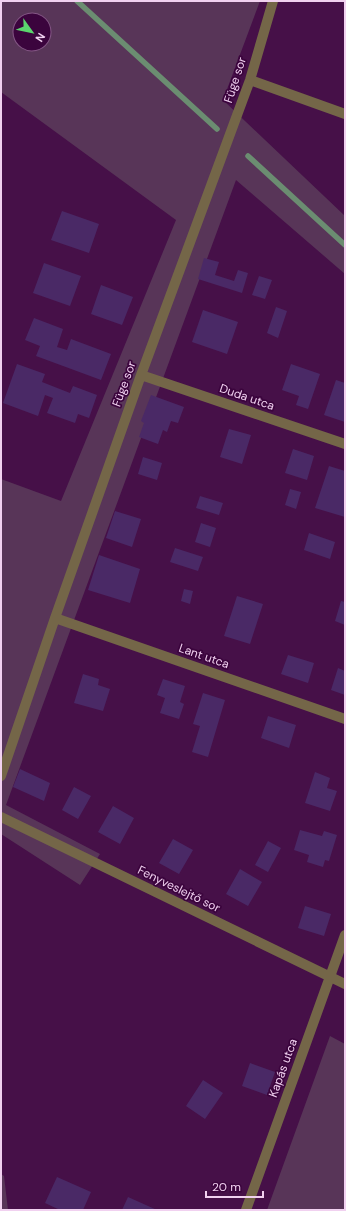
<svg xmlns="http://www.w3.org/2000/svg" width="346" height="1211" font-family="'DM Sans',sans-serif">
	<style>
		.green { fill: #583558; fill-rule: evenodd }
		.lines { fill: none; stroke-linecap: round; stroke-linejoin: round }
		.stream { stroke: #6b8d71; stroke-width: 5.5 }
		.building { fill: #4a2966 }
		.minor { stroke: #746648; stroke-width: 10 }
		.labels { text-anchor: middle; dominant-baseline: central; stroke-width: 3.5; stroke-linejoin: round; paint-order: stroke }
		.street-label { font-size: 12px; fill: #f1d1f0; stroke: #3b043d }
	</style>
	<rect width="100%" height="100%" fill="#461048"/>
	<path class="green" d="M1 1H260L223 100 345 216V274L236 180 6 805 100 854 80 885 1 834V479L61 501 176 220 1 92ZM20 20H44V44H20Z
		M330 1036 345 1044V1210H267Z
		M1 1174 4 1176 8 1210H1Z"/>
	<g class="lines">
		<path class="stream" d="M77 1 217 129
			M248 156 345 245"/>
	</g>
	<path class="building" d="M62 211 99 224 89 253 51 240Z
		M204 258 219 262 215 275 234 281 238 270 248 273 242 293 198 279Z
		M44 263 81 276 70 306 33 293Z
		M259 276 272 280 265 299 252 295Z
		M101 285 133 297 122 325 91 314Z
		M276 307 287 311 278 338 267 333Z
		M203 310 238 322 227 354 192 342Z
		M34 318 63 329 57 347 67 350 71 339 111 354 101 380 36 356 40 346 25 340Z
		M17 364 45 374 42 382 70 393 73 386 97 395 89 418 78 414 75 423 47 413 53 398 45 395 38 416 3 403Z
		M291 364 320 374 308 409 296 405 299 396 282 390Z
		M336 380 345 383V422L324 415Z
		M151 395 184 407 178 423 171 421 167 432 163 430 158 444 139 437 144 423 141 421Z
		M229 429 251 435 242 464 220 457Z
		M293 449 314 456 307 480 285 473Z
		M143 457 162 463 157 480 138 474Z
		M329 466 345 471V517L315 508Z
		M290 489 301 492 296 509 285 505Z
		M200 496 223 503 219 515 196 508Z
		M115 511 141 519 132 547 106 538Z
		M201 523 216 528 210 547 195 542Z
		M309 533 335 542 330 559 304 550Z
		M175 548 203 557 198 571 170 562Z
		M99 555 140 569 130 603 88 590Z
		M184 589 193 591 190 604 181 601Z
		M237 596 263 604 250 644 224 636Z
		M341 601 345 602V625L335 621Z
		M288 655 314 663 308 683 281 674Z
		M338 668 345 671V695L331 690Z
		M83 674 99 679 98 685 110 689 103 711 74 703Z
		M163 679 185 686 180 702 184 704 179 719 160 713 165 698 157 695Z
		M203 693 225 700 208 757 192 752 200 726 193 724Z
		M268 716 296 725 289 748 261 738Z
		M20 769 50 783 44 801 13 787Z
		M315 772 330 778 327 788 337 791 330 811 305 803Z
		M74 787 91 796 78 819 62 810Z
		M113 806 134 818 120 844 98 832Z
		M300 830 322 836 324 831 337 835 329 861 325 860 323 867 307 862 309 855 294 850Z
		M173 839 193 850 179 874 159 863Z
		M268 841 281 848 268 872 255 865Z
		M240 869 262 882 248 906 226 894Z
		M305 906 331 914 324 936 298 928Z
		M250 1063 275 1072 267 1095 242 1086Z
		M203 1080 223 1093 205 1119 186 1106Z
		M57 1177 91 1192 83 1210H60L45 1203Z
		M128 1197 157 1210H122Z"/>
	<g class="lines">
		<path class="minor" d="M250 80 345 114
			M141 375 345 444
			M55 618 345 719
			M1 776 55 618 141 375 250 80 273 1
			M1 817 345 984
			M246 1210 345 935"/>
	</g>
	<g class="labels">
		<g class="street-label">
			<text transform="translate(235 80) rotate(-72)">Füge sor</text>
			<text transform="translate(124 384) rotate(-70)">Füge sor</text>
			<text transform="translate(247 397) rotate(19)">Duda utca</text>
			<text transform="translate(204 656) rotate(19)">Lant utca</text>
			<text transform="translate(179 889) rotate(26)">Fenyveslejtő sor</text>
			<text transform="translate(283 1068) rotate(-70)">Kapás utca</text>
		</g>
	</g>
	<rect width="346" height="1211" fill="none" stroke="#f1d1f0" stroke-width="4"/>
	<g transform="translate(32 32) rotate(123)"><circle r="19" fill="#3b043d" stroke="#845685"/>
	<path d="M0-3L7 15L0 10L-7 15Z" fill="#5bd56e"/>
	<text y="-6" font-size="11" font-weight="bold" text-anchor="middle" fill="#f1d1f0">N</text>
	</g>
	<path d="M206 1191v6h57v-6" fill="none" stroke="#f1d1f0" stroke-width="2"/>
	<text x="212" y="1191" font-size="12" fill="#f1d1f0" stroke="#3b043d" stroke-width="3" paint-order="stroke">20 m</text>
</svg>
